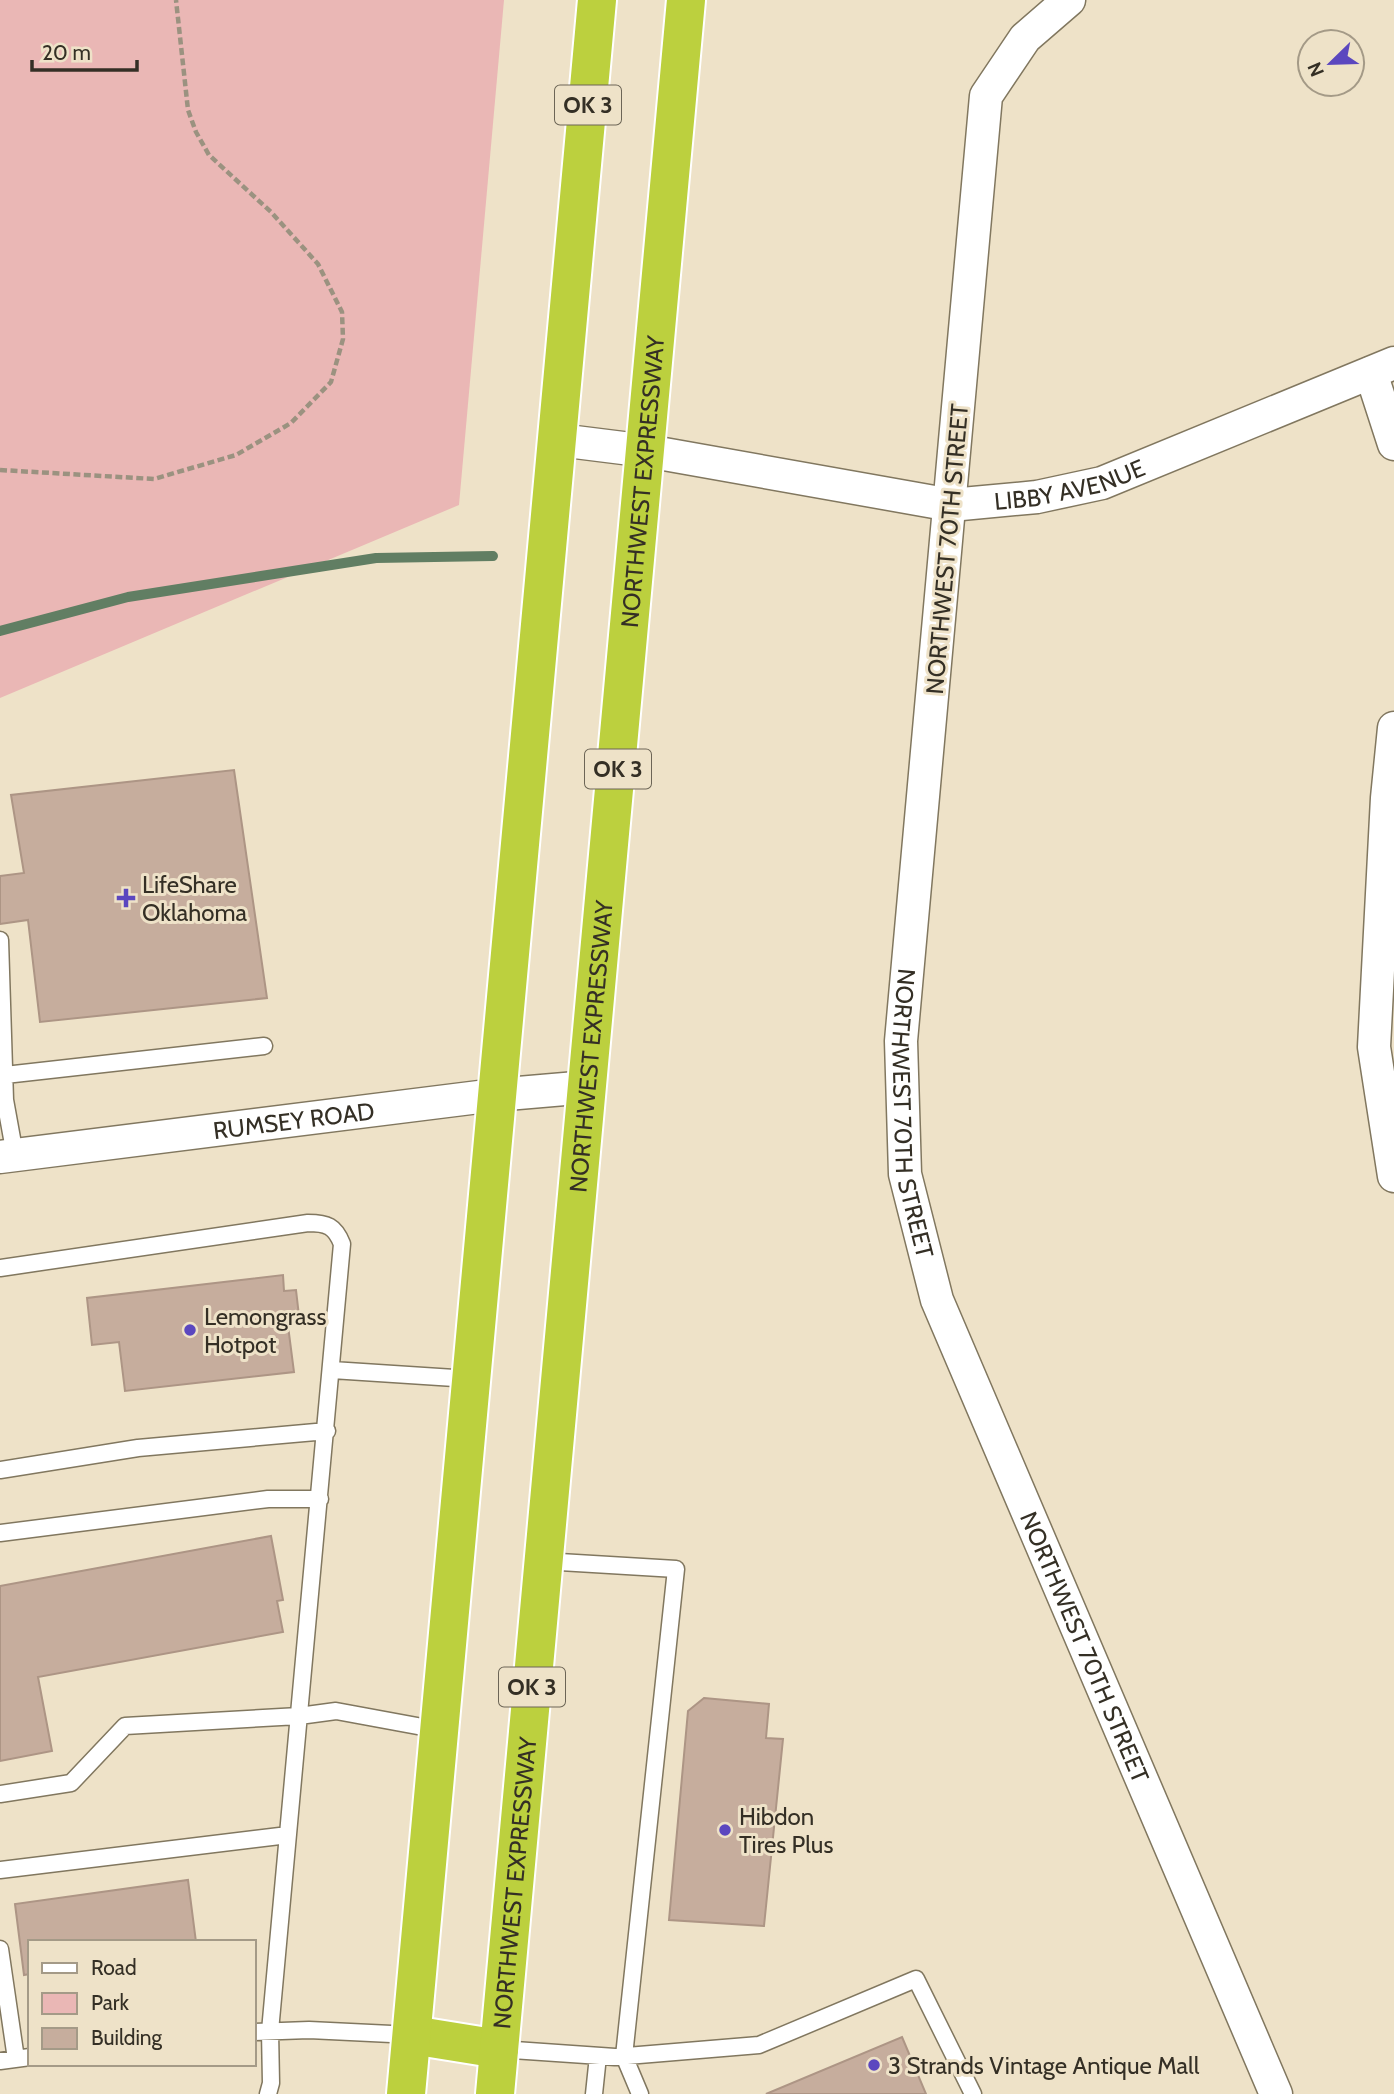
<svg xmlns="http://www.w3.org/2000/svg" width="1394" height="2094" font-family="Cabin,sans-serif">
	<style>
		.green { fill: #eab7b5 }
		.lines { fill: none; stroke-linecap: round; stroke-linejoin: round }
		.stream { stroke: #617e63; stroke-width: 10 }
		.building { fill: #c6ad9d; stroke: #ad9585; stroke-width: 2 }
		.service-casing { stroke: #81775f; stroke-width: 19 }
		.minor-casing { stroke: #81775f; stroke-width: 35 }
		.trunk-casing { stroke: #fff; stroke-width: 42 }
		.path { stroke: #9b9280; stroke-width: 4.5; stroke-dasharray: 7 3.5; stroke-linecap: butt }
		.service { stroke: #fff; stroke-width: 16 }
		.minor { stroke: #fff; stroke-width: 32 }
		.trunk { stroke: #bcd03e; stroke-width: 38 }
		.poi-dot { fill: #5b47bf; stroke: #eee2c8; stroke-width: 2.5 }
		.labels { text-anchor: middle; dominant-baseline: central; stroke-width: 6; stroke-linejoin: round; paint-order: stroke }
		.shield { fill: #eee2c8; stroke: #6c6556; stroke-width: 2 }
		.shield-label { font-size: 23px; font-weight: bold; fill: #342f25 }
		.street-label { font-size: 24px; fill: #342f25; stroke: #eee2c8 }
		.poi-label { font-size: 24px; fill: #342f25; stroke: #eee2c8; text-anchor: start }
	</style>
	<rect width="100%" height="100%" fill="#eee2c8"/>
	<path class="green" d="M0 0H504L459 505 0 698Z"/>
	<g class="lines">
		<path class="stream" d="M0 631 128 597 376 558 493 556"/>
	</g>
	<path class="building" d="M234 770 267 998 40 1022 28 920 0 924V876L24 873 11 795Z
		M283 1275 284 1291 296 1290 299 1316 287 1318 294 1372 125 1391 119 1342 92 1345 87 1298Z
		M271 1536 283 1600 277 1601 283 1632 38 1677 52 1751 0 1761V1586Z
		M704 1698 769 1704 766 1738 783 1739 764 1926 669 1920 688 1711Z
		M188 1880 196 1942H30V1974L24 1975 15 1904Z
		M902 2037 926 2094H766Z"/>
	<g class="lines">
		<g class="service-casing">
			<path id="service" d="M0 940 5 1100
				M5 1075 264 1046
				M0 1101 5 1100 15 1155
				M0 1268 308 1223C327 1223 335 1226 342 1244L270 2031 271 2083 268 2094
				M332 1370 470 1379
				M0 1470 138 1448 327 1431
				M0 1533 268 1499H320
				M543 1561 676 1569 624 2056 640 2094
				M0 1794 71 1783 125 1726 299 1716 336 1711 439 1730
				M0 1870 288 1835
				M0 1949 16 2059
				M254 2032 309 2030 412 2035
				M499 2049 615 2057 759 2045 916 1979 973 2094
				M0 2061 30 2057
				M594 2094 598 2056"/>
		</g>
		<g class="minor-casing">
			<g id="minor">
				<path id="s1" d="M1069 0 1025 38 986 96 901 1041 905 1174 937 1300 1276 2094"/>
				<path d="M1371 373 1394 444"/>
				<path id="s2" d="M559 440 647 451 951 505 1037 497 1102 483 1394 363"/>
				<path d="M1394 728 1387 798 1374 1047 1394 1176"/>
				<path id="s3" d="M0 1157 495 1095 588 1087"/>
			</g>
		</g>
		<g class="trunk-casing">
			<g id="trunk">
				<path d="M412 2035 499 2049"/>
				<path d="M406 2094 597 0"/>
				<path id="s4" d="M495 2094 686 0"/>
			</g>
		</g>
		<path class="path" d="M0 470 154 479 236 455 291 423 331 382 343 339 342 312 318 264 271 212 209 155 196 132 188 110 176 0"/>
		<use href="#service" class="service"/>
		<use href="#minor" class="minor"/>
		<use href="#trunk" class="trunk"/>
	</g>
	<g class="poi-dot">
		<path d="M122.5 887.5h7v7h7v7h-7v7h-7v-7h-7v-7h7z"/>
		<circle cx="190" cy="1330" r="7"/>
		<circle cx="725" cy="1830" r="7"/>
		<circle cx="874" cy="2065" r="7"/>
	</g>
	<g class="labels">
		<g class="shield">
			<rect x="555" y="85.5" width="66" height="39" rx="5"/>
			<rect x="585" y="749.5" width="66" height="39" rx="5"/>
			<rect x="499" y="1667.5" width="66" height="39" rx="5"/>
		</g>
		<g class="shield-label">
			<text x="588" y="105">OK 3</text>
			<text x="618" y="769">OK 3</text>
			<text x="532" y="1687">OK 3</text>
		</g>
		<g class="street-label">
			<text stroke="none"><textPath href="#s4" startOffset="1619">NORTHWEST EXPRESSWAY</textPath></text>
			<text stroke="none"><textPath href="#s2" startOffset="518">LIBBY AVENUE</textPath></text>
			<text transform="translate(947 549) rotate(-85)">NORTHWEST 70TH STREET</text>
			<text stroke="none"><textPath href="#s4" startOffset="1052">NORTHWEST EXPRESSWAY</textPath></text>
			<text stroke="none"><textPath href="#s1" startOffset="1150">NORTHWEST 70TH STREET</textPath></text>
			<text stroke="none"><textPath href="#s3" startOffset="296">RUMSEY ROAD</textPath></text>
			<text stroke="none"><textPath href="#s1" startOffset="1717">NORTHWEST 70TH STREET</textPath></text>
			<text stroke="none"><textPath href="#s4" startOffset="212">NORTHWEST EXPRESSWAY</textPath></text>
		</g>
		<g class="poi-label">
			<text x="142" y="884">LifeShare<tspan x="142" dy="28">Oklahoma</tspan></text>
			<text x="204" y="1316">Lemongrass<tspan x="204" dy="28">Hotpot</tspan></text>
			<text x="739" y="1816">Hibdon<tspan x="739" dy="28">Tires Plus</tspan></text>
			<text x="888" y="2065">3 Strands Vintage Antique Mall</text>
		</g>
	</g>
	<rect x="28" y="1940" width="228" height="126" fill="#eee2c8" stroke="#a49a87" stroke-width="2"/>
	<rect x="42" y="1963" width="35" height="10" fill="#ffffff" stroke="#a49a87" stroke-width="2"/>
	<text x="91" y="1975" font-size="21" fill="#342f25">Road</text>
	<rect x="42" y="1993" width="35" height="21" fill="#eab7b5" stroke="#a49a87" stroke-width="2"/>
	<text x="91" y="2010" font-size="21" fill="#342f25">Park</text>
	<rect x="42" y="2028" width="35" height="21" fill="#c6ad9d" stroke="#a49a87" stroke-width="2"/>
	<text x="91" y="2045" font-size="21" fill="#342f25">Building</text>
	<g transform="translate(1331 63) rotate(247)"><circle r="33" fill="#eee2c8" stroke="#a49a87" stroke-width="2"/>
	<path d="M0-5L12 26L0 18L-12 26Z" fill="#5b47bf"/>
	<text y="-10" font-size="19" font-weight="bold" text-anchor="middle" fill="#342f25">N</text>
	</g>
	<path d="M32 60v10h105v-10" fill="none" stroke="#342f25" stroke-width="3.5"/>
	<text x="42" y="60" font-size="21" fill="#342f25" stroke="#eee2c8" stroke-width="5" paint-order="stroke">20 m</text>
</svg>
